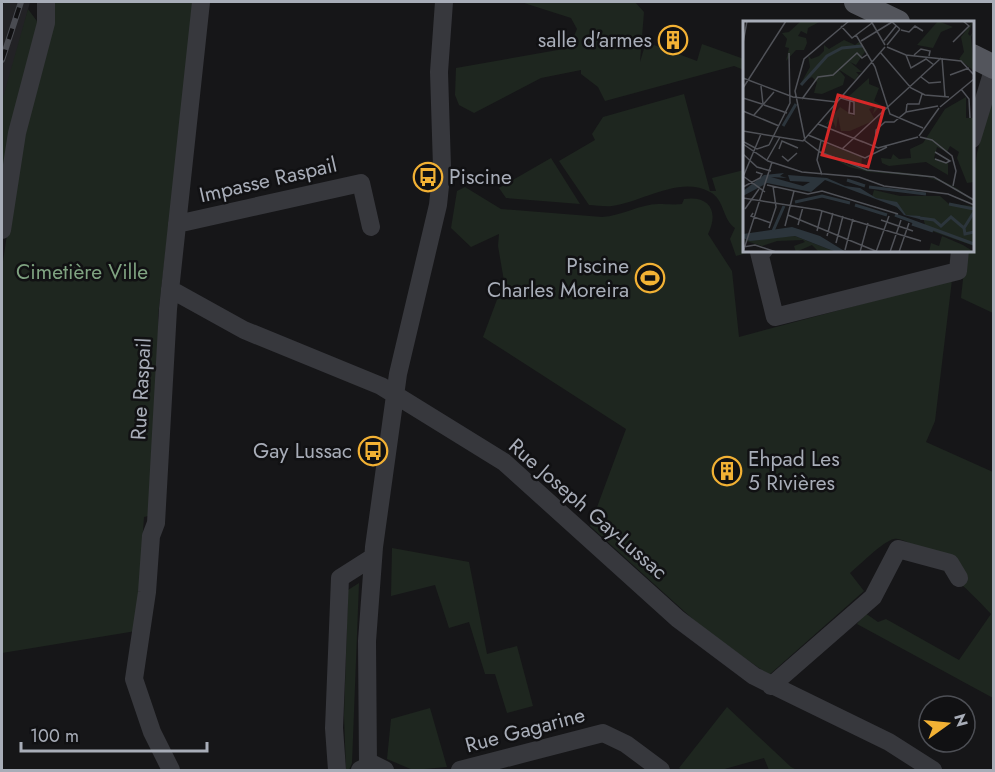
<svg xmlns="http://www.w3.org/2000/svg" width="995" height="772" font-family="Jost,sans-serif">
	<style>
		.built { fill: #222225 }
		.green { fill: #1e261f }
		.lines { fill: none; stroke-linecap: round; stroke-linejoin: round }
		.minor { stroke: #37383d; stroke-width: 18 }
		.major { stroke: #53555c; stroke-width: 24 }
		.rail-casing { stroke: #4a4c52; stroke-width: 6 }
		.rail { stroke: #111113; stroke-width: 4; stroke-dasharray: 11; stroke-linecap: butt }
		.labels { text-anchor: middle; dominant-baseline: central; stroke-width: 5; stroke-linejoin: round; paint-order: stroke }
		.poi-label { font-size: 21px; fill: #a8adb8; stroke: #111113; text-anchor: end }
		.street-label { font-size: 21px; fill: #a8adb8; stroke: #111113 }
		.park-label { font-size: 21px; fill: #7fa381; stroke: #111113 }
		.inset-river { fill: none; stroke: #2c353c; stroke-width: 3 }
		.inset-road { fill: none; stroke: #505258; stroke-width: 1.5 }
		.view { fill: #d62828; fill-opacity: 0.15; stroke: #d62828; stroke-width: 3 }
		.inset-edge { fill: none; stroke: #a8adb8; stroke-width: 3 }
	</style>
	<rect width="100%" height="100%" fill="#161618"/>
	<path class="built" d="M4 2H30L2 111V8Z"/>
	<path class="green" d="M54 2H195L158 316 161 368 153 515 144 517 136 631 2 653V268L22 134Z
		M521 2H635L644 12 640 62 646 42 697 61 702 44 744 59V70L734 66 605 101 598 87 581 74V70L541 78 474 113 459 105 455 95 456 68 569 48 577 29 571 18Z
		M28 9 39 24 2 191V101Z
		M684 94 710 191H716L712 178 744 170V250L755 251 736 256 730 239 735 228C722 219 725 200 710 192 680 175 642 202 612 206 605 207 596 205 589 205L559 161 595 140 592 134 603 117Z
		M993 94V313L961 298 966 251 972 250V195L977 153Z
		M551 158 580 204 506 198 499 188Z
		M465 187 501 209 602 217C621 216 641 204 658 204 667 204 672 205 682 204L684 199C710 195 719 212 708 234L732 271 739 337 952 280 935 421 926 442 993 472V698L857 624 865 613 878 622 886 619 959 660 991 614C977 598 913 535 894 539 883 541 860 565 850 573L864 591 769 675 706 631 590 526 626 429 483 337 504 281 498 246 499 234 471 247 451 228 457 191Z
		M392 548 469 562 487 654 517 646 533 706 507 713 495 674H485L469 622 449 628 435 585 391 596Z
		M359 583 352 763 349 770H346L344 716 348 590Z
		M727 707 791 767 797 770H769L764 758 721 770H682L679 768Z
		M430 708 447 767 413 770 387 759 391 719Z"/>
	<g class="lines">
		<path class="minor" d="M972 139 994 67
			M177 224 361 183 371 227
			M2 230 17 133 46 23V2
			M764 250 759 252 775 317 958 271 960 250
			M170 289 244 330 381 386 504 462 678 619 754 676 889 742 933 770
			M771 686 873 597 898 549 950 563 959 578
			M368 765 367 641 374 547 398 374 438 205 442 167 439 72 444 2
			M171 770 152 732 134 679 147 592 151 536 156 523 168 309 201 2
			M337 770 334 728 340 578 373 557
			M360 770 373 764 385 770
			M460 770 603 733 626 744 661 770"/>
		<path class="major" d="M856 2 898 22
			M972 56 994 67"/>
		<g class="rail-casing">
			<path id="rail" d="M2 60 21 2"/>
		</g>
		<use href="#rail" class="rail"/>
	</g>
	<defs>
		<g id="building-ring" transform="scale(1.5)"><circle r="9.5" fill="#111113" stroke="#f2b134" stroke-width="1.5"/><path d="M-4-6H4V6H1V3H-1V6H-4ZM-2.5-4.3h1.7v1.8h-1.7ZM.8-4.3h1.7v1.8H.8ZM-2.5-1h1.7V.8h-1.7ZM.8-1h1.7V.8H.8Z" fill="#f2b134"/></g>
		<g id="bus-ring" transform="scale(1.5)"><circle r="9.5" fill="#111113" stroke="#f2b134" stroke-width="1.5"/><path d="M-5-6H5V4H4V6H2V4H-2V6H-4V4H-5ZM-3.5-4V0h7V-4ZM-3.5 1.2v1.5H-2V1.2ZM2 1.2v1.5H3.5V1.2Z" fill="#f2b134"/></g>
		<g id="stadium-ring" transform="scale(1.5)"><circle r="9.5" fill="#111113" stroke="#f2b134" stroke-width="1.5"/><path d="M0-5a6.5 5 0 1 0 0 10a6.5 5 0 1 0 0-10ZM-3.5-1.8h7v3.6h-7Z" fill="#f2b134"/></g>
	</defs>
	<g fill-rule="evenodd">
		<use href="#building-ring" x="673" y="40"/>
		<use href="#bus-ring" x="428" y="177"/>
		<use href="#stadium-ring" x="650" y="278"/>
		<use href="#bus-ring" x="373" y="451"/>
		<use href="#building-ring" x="727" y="471"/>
	</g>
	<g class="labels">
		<g class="poi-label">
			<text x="652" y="40">salle d'armes</text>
			<text x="449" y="177" text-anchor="start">Piscine</text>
			<text x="629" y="266">Piscine<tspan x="629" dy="24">Charles Moreira</tspan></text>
			<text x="352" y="451">Gay Lussac</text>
			<text x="748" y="459" text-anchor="start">Ehpad Les<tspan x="748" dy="24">5 Rivières</tspan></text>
		</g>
		<g class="street-label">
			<text transform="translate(268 180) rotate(-13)">Impasse Raspail</text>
			<text transform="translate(141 389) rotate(-87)">Rue Raspail</text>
			<text transform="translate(588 509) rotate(41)">Rue Joseph Gay-Lussac</text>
			<text transform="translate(525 730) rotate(-15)">Rue Gagarine</text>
		</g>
		<g class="park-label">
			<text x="82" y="272">Cimetière Ville</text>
		</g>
	</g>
	<g transform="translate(743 21)">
		<rect width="231" height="231" fill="#161618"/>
		<path d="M58 0H78L65 7 64 13 58 10 55 15 63 17 64 22 61 29H53L43 40 46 27 42 26 44 18 39 12 46 11ZM195 0 210 6 198 11 190 27 174 24ZM230 0 225 13 227 15 231 10 228 16 231 50 216 38 221 31 218 16ZM101 19 112 24 117 20 123 29 113 44 107 41 119 51H113L116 54 112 59 95 48 102 56 100 64 79 73 71 72 74 61 69 56 58 62 67 46 65 34 68 38 76 35 81 30V24L86 28ZM126 57V63L136 67 131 80 138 84 130 93 132 85 126 88 132 99 107 110H98L95 96 93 108 90 100 82 104 97 86 111 95V81L101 75 105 76ZM223 76V97H231V161L224 162 214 137 216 131 207 125 204 131 194 126 191 137 205 142V154L183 141 146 145 139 142 138 137 148 138 150 133 156 138 168 137 167 128 180 122 202 88ZM79 121 119 136 118 147 101 141 106 144 131 151H155L181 154 202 161 215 168 231 180V181L204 163 184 156 126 151 106 146 80 132ZM131 169 157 175H197L206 183 231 185V225L183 208 180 196 163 194 147 181 129 176ZM52 215 93 231H76L69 224 53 231 51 225 62 221 60 219 34 220 19 225 0 219ZM199 215 220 224 231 231H186L188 222 196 225Z" fill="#1e261f"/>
		<path d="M41 152 37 155 44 157 28 156 60 165 67 161 47 160 45 154 84 157 102 165 117 167 133 177 154 181 163 194 177 195 180 199 161 194 154 186 82 159 68 171 24 162 0 175V170L21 154ZM49 206 77 215 103 231H93L52 215 7 220 0 217V213Z" fill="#2c353c"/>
		<path class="inset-river" d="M58 64 84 35 99 27 119 25M40 105 53 83M104 159 122 165M126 166 183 173M52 181 79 175 107 182M206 183 231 188M112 184 144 194M152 194 231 223M177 197 191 199 198 205 208 196 221 207 222 213 231 211M169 203 190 210M221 207 231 191M30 210 41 185"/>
		<path class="inset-road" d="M128 0 142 24M98 5 109 17 129 2M158 9 166 11 172 5 180 10M113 14 132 46 147 93 180 107M118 20 149 1 157 8M141 20 153 5M210 21 226 5 220 0M0 22 4 0M144 24 157 8M144 26 163 34 218 40 231 54M137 31 168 67 182 74 206 76M163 34 168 47 183 38 191 44M171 34 178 28 187 30 186 35M199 37 202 76M207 54 226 47M178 56 186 62 198 61M0 57 50 76 94 81M18 65 20 83M0 67 43 0M218 68 226 78 227 97M0 77 19 83M98 77 111 81V93L106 92 107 79M59 78 75 56 90 54 114 32 119 37 125 33M164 83H176L179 73M21 84 44 92M197 86 231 58M0 90 36 105M163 91 195 85M11 94 31 71M75 103 120 121M0 110 60 120 142 26M65 114 122 137 144 126M176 115 196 87M177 116 189 119 209 135 213 150 210 165M61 119 77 131 124 149 191 156 231 179M62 119 52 70 61 38 106 0M78 120 74 139 79 154M118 120 135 127 175 116M1 121 14 128 26 124M0 123 25 140 59 151 116 156 141 165 205 173 231 184M132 123 133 109 142 101H151L163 91 164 83M26 124 47 82 46 32M36 128 39 120 55 127M99 128 198 37M192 131 207 140 203 142 192 138M0 133 14 146 28 150M39 135 45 140 54 132M24 139 37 116M0 155 22 171M0 156 18 113M24 164 65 173 79 170 155 193M0 166 17 157 19 153 13 151M0 177 76 189 178 220M2 188 16 168M10 192 8 195 28 202M45 194 135 231M138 199 170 210M55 204 60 186M42 205 51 170M26 207 33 186 30 165M74 210 79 190M84 215 90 192M93 222 100 195M0 226 12 224 33 231M102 229 110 198M0 231 29 141M117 231 125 202M133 231 146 195M147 231 158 199M156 231 166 202"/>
		<path class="view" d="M95 74 141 87 125 146 79 134Z"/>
		<rect width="231" height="231" class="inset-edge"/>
	</g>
	<rect width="995" height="772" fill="none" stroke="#a8adb8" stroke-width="6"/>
	<g transform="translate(947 724) rotate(75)"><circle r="28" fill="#111113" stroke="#4d4f55" stroke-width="1.5"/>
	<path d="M0-4.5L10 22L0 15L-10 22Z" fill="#f2b134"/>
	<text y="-9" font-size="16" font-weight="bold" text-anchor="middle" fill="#a8adb8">N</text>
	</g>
	<path d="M21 742v9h186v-9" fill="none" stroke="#a8adb8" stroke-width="3"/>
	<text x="30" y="742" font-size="18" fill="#a8adb8" stroke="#111113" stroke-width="4.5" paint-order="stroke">100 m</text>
</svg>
